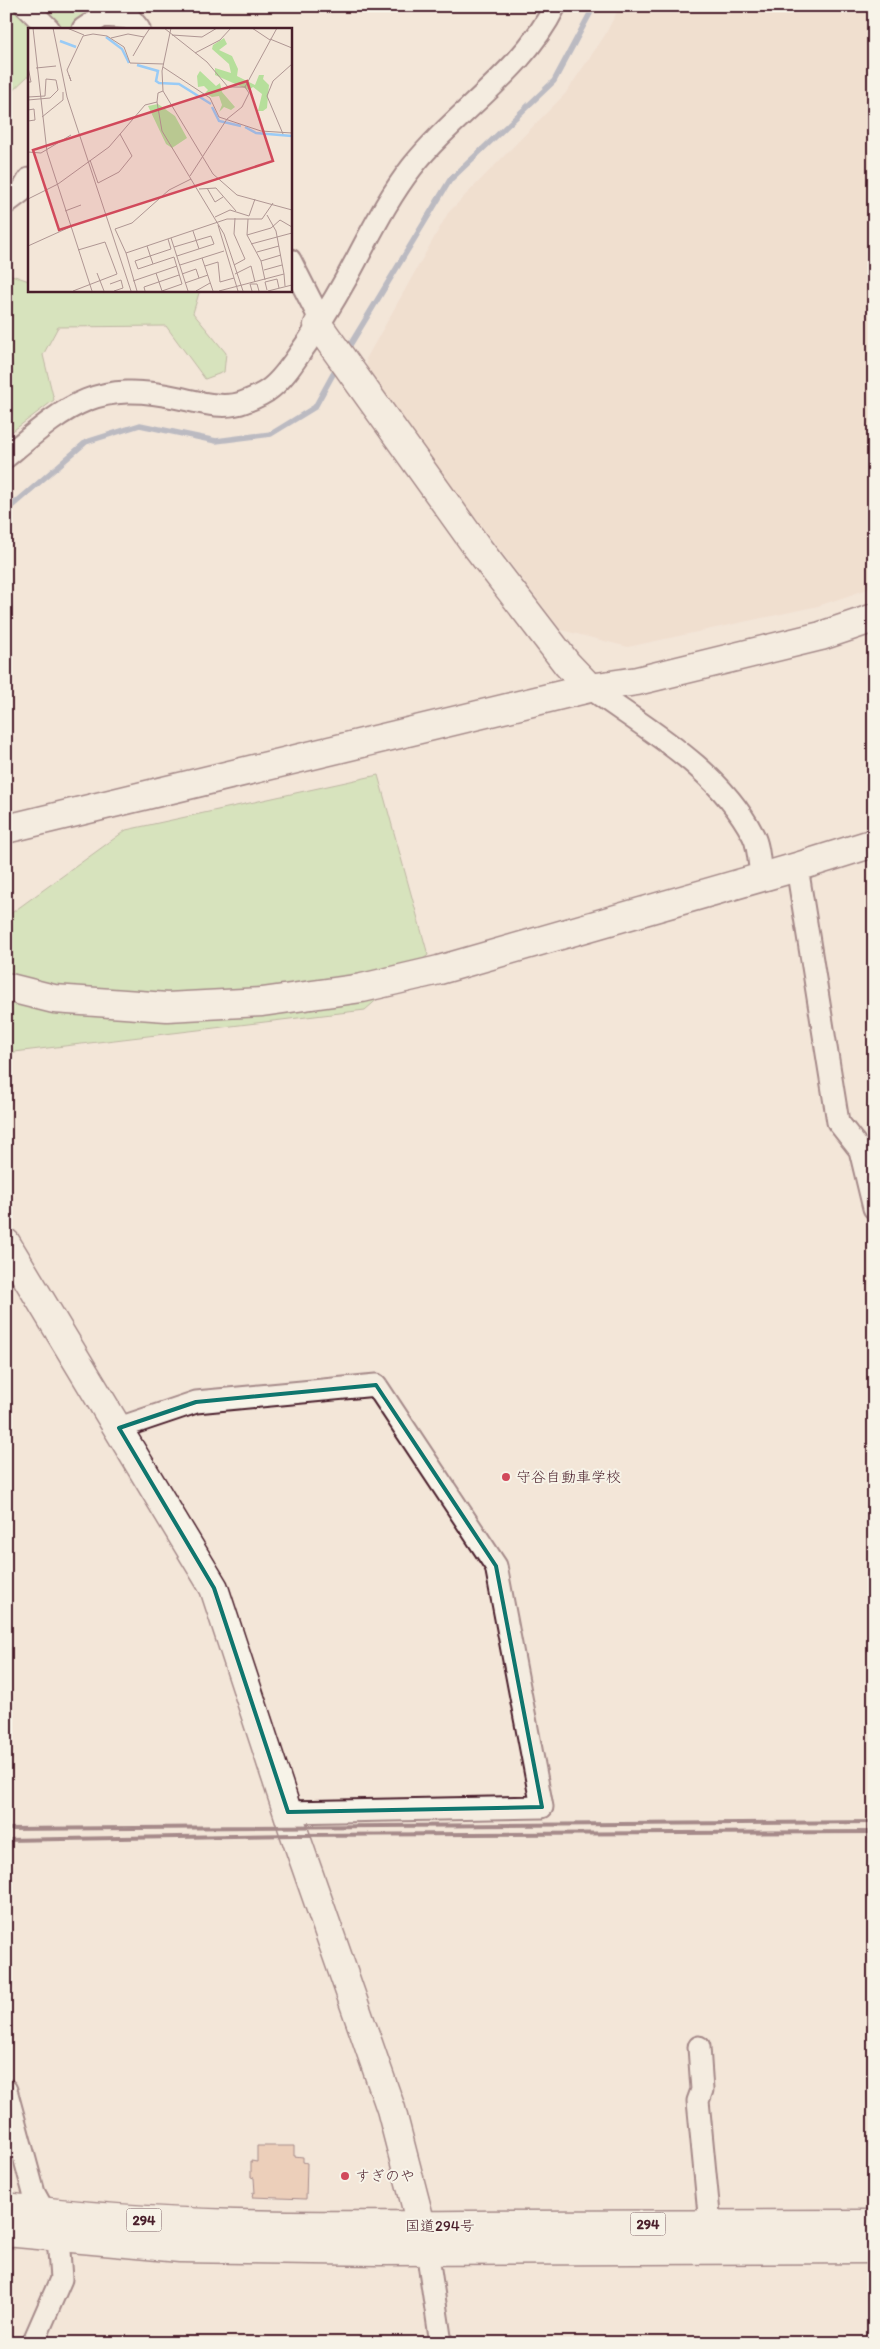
<svg xmlns="http://www.w3.org/2000/svg" width="880" height="2349" font-family="Itim,'Klee One',sans-serif">
	<style>
		.built { fill: #eed7c4 }
		.green { fill: #b6df9b; stroke: #807f63 }
		.lines { fill: none; stroke-linecap: round; stroke-linejoin: round }
		.stream { stroke: #7986a5; stroke-width: 5.5 }
		.building { fill: #e4b396; stroke: #4a1f2b }
		.street-casing { stroke: #4a1f2b; stroke-width: 25 }
		.secondary-casing { stroke: #4a1f2b; stroke-width: 31 }
		.highway-casing { stroke: #4a1f2b; stroke-width: 31 }
		.street { stroke: #f7f3e8; stroke-width: 21 }
		.secondary { stroke: #f7f3e8; stroke-width: 28 }
		.highway { stroke: #f7f3e8; stroke-width: 28 }
		.rail { stroke: #4a1f2b; stroke-width: 4 }
		.marked { fill: none; stroke: #0f766e; stroke-width: 4; stroke-linejoin: round }
		.poi-dot { fill: #d1495b; stroke: #f7f3e8; stroke-width: 2 }
		.labels { text-anchor: middle; dominant-baseline: central; stroke-width: 4; stroke-linejoin: round; paint-order: stroke }
		.shield { fill: #f7f3e8; stroke: #7e5f64; stroke-width: 1 }
		.shield-label { font-size: 14px; font-weight: bold; fill: #4a1f2b }
		.poi-label { font-size: 15px; fill: #4a1f2b; stroke: #f7f3e8; text-anchor: start }
		.street-label { font-size: 15px; fill: #4a1f2b; stroke: #f7f3e8 }
		.inset-river { fill: none; stroke: #99cbf6; stroke-width: 2.5 }
		.inset-road { fill: none; stroke: #af9693; stroke-width: 1 }
		.view { fill: #d1495b; fill-opacity: 0.15; stroke: #d1495b; stroke-width: 2.5 }
		.inset-edge { fill: none; stroke: #4a1f2b; stroke-width: 2.5 }
	</style>
	<rect width="100%" height="100%" fill="#f3e6d8"/>
	<filter id="ink" filterUnits="userSpaceOnUse"><feTurbulence type="fractalNoise" baseFrequency=".02" numOctaves="2"/><feDisplacementMap in="SourceGraphic" scale="10" xChannelSelector="R" yChannelSelector="G"/><feConvolveMatrix kernelMatrix="1 2 1 2 8 2 1 2 1" color-interpolation-filters="sRGB"/></filter>
	<g filter="url(#ink)">
		<path class="built" d="M620 6H874V587L818 606 628 647 561 630 370 380 366 359 448 213 565 94 605 35Z"/>
		<path class="green" d="M16 6H96L74 29H29V75L6 97V16Z
			M6 273 29 281V290H202L199 293 193 313 226 353 224 372 205 379 166 326 58 327 43 355 54 400 6 436Z
			M378 775 428 955 365 1010 6 1053V917L126 830Z"/>
		<g class="lines">
			<path class="stream" d="M347 350 450 180 554 81 594 6
				M6 511 86 442 140 425 216 441 271 434 315 407 337 367"/>
		</g>
		<path class="building" d="M257 2146H294V2156L303 2157V2162L307 2163 306 2199 252 2197 253 2192 255 2193 254 2178 251 2177V2161L257 2162Z"/>
		<g class="lines">
			<g class="street-casing">
				<path id="street" d="M26 6 49 29
					M83 29 103 16 130 18 139 29
					M6 203 22 191 29 179
					M290 260 321 321
					M6 457C67 406 95 379 179 398 198 402 224 410 244 402 252 399 264 394 271 388 286 376 296 358 307 343 326 314 344 284 360 253 376 223 391 194 412 167 456 111 523 72 555 6
					M590 688C648 730 719 769 753 835 759 846 759 863 761 876
					M797 867 838 1122 860 1150 874 1208
					M119 1428 196 1402 376 1385 496 1566 542 1807 288 1812
					M699 2047 702 2090 698 2101 710 2224
					M6 2090 34 2193 58 2237 61 2279 33 2343
					M427 2250 441 2343"/>
			</g>
			<g class="secondary-casing">
				<path id="secondary" d="M318 325 477 547 567 664 590 688
					M6 829 590 688 637 681 821 636 874 618
					M6 987 54 999 167 1007 262 1002 362 988 439 970 797 867 874 843
					M6 1243 214 1588 295 1835 391 2109 427 2248"/>
			</g>
			<g class="highway-casing">
				<path id="highway" d="M6 2207C158 2227 311 2226 464 2225 600 2224 737 2224 874 2224
					M6 2232 180 2248 380 2251 874 2249"/>
			</g>
			<use href="#street" class="street"/>
			<use href="#secondary" class="secondary"/>
			<use href="#highway" class="highway"/>
			<path class="rail" d="M6 1829 874 1822
				M6 1840 295 1835 874 1832"/>
		</g>
	</g>
	<path d="M0 0H880V2349H0ZM376 1385 496 1566 542 1807 288 1812 214 1588 119 1428 196 1402Z" fill="#f3e6d8" fill-opacity=".55" fill-rule="evenodd"/>
	<path class="marked" d="M376 1385 496 1566 542 1807 288 1812 214 1588 119 1428 196 1402Z"/>
	<g class="poi-dot">
		<circle cx="506" cy="1477" r="5"/>
		<circle cx="345" cy="2176" r="5"/>
	</g>
	<g class="labels">
		<g class="shield">
			<rect x="126.5" y="2208.5" width="35" height="23" rx="4"/>
			<rect x="630.5" y="2212.5" width="35" height="23" rx="4"/>
		</g>
		<g class="shield-label">
			<text x="144" y="2220">294</text>
			<text x="648" y="2224">294</text>
		</g>
		<g class="poi-label">
			<text x="516" y="1477">守谷自動車学校</text>
			<text x="355" y="2176">すぎのや</text>
		</g>
		<g class="street-label">
			<text x="440" y="2226">国道294号</text>
		</g>
	</g>
	<g transform="translate(28 28)">
		<rect width="264" height="264" fill="#f3e6d8"/>
		<path d="M196 10 199 16 191 22 204 28 210 41 209 48 227 57 231 47H236L235 51 241 57 239 80 235 83H230L234 66 225 59 221 62 187 47V40L203 45 201 36 184 21 185 17ZM172 43 188 58 192 55 194 64 207 79 203 82 196 79 191 84 194 77 191 68 184 69 177 65 180 62 176 58 170 59 169 48ZM130 76 147 88 159 110 144 120 138 116 120 78Z" fill="#b6df9b"/>
		<path class="inset-river" d="M78 9 94 21 101 35M32 13 48 19M109 37 130 43 128 53 131 55 151 56 183 76M184 79 191 93 213 98M217 99 228 105 264 108"/>
		<path class="inset-road" d="M5 0 19 124 64 263M25 0 39 69 103 263M39 0 56 7M136 0 179 34 200 59H217M143 0 134 43 135 63 185 146 209 167 264 182M224 0 242 12M144 7 174 9 189 0M83 10 100 6 116 9 122 0M242 11 264 20M167 25 192 12 203 0M105 28 116 9M0 39 3 54H0M135 39 182 70 191 89 233 103 264 105M8 40 28 38M41 47 43 53 39 42 55 8 65 6 79 8 96 19 102 35 136 36M217 59 249 0M135 63 130 65 129 74 134 103 196 206 215 263M0 69 17 68 18 51 28 52M0 72 22 70 30 62 28 52M0 82 6 81 7 92 0 93M14 89 35 72V64M199 91 214 79 221 65 217 59M255 106 239 68 245 53 264 36M0 124 13 125 43 107M62 132 70 155 91 144 104 128 92 106M162 148 199 91M179 160 187 174 195 169M171 161 188 160 208 183M0 171 30 156 81 119 117 77 129 74M37 183 53 177M239 187 248 203 256 246M187 189 202 182 221 188 227 171M220 191 219 207 233 233 237 252M190 197 210 263M165 203 171 221M219 207 243 200 252 192 264 199M143 210 160 263M223 216 264 205M0 218 42 199M119 218 125 236M146 219 183 208 186 216 149 228M229 224 251 218M98 225 87 201 104 195 141 162 163 151M174 230 185 263M233 233 253 227M152 237 196 223M206 237 217 231 206 206 207 190M177 238 190 234 192 254 206 250M236 242 254 237M69 245 76 263M128 245 134 263M154 246 168 241 171 250M207 246 223 238 227 254M105 253 149 238M157 255 180 247M82 256 93 252 95 260 86 263M239 262 237 254 249 251 251 260M45 263 89 246 77 214 50 222M109 263 98 225 199 191H234L245 175M117 263 116 259 151 247M134 263 154 256 146 229 110 241 107 233 143 221 140 211M168 263 182 255M191 263 256 246 257 258M224 263 222 256H229L231 263M240 263 264 257"/>
		<path class="view" d="M219 53 245 133 31 202 5 122Z"/>
		<rect width="264" height="264" class="inset-edge"/>
	</g>
	<rect width="880" height="2349" fill="none" stroke="#f7f3e8" stroke-width="25"/>
	<rect x="12" y="12" width="855" height="2324" fill="none" stroke="#4a1f2b" stroke-width="2" filter="url(#ink)"/>
</svg>
